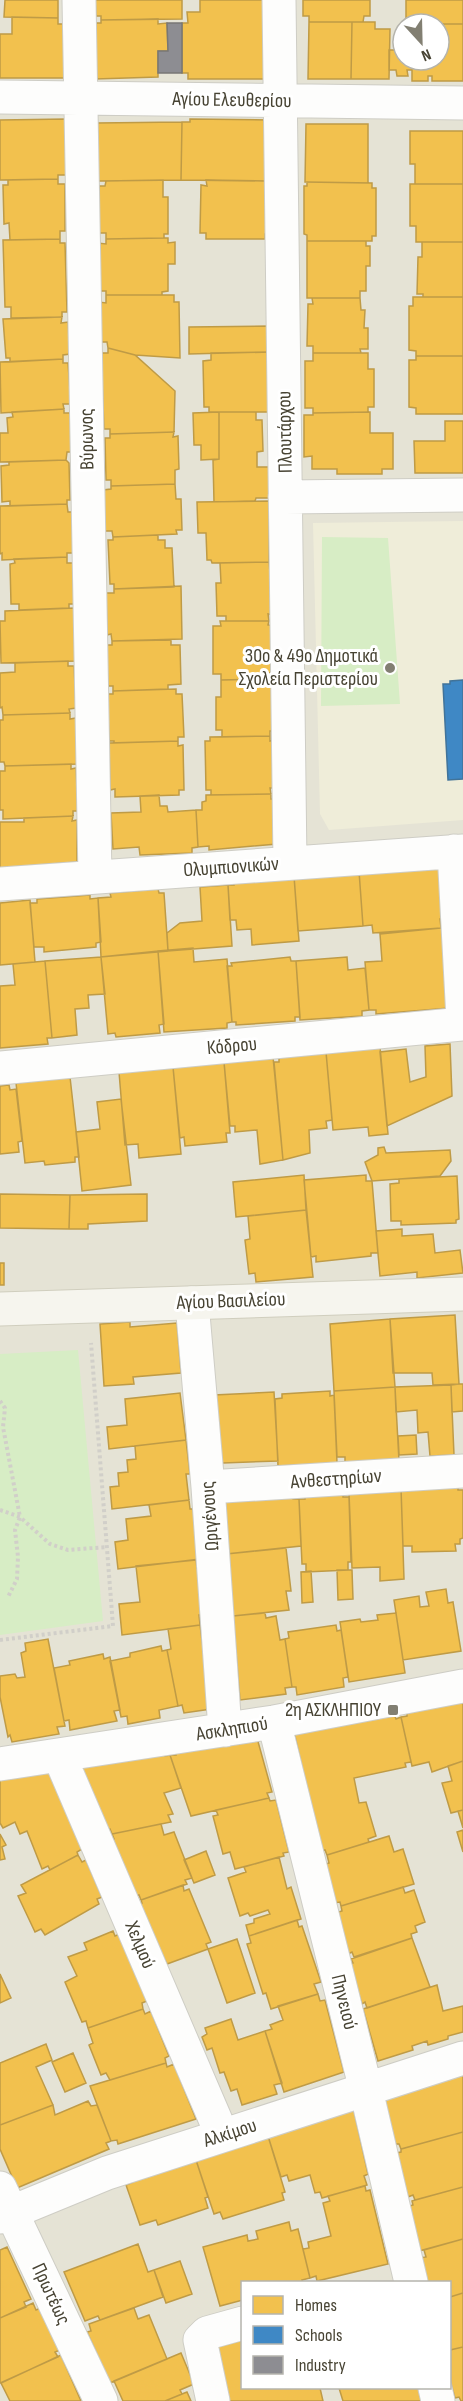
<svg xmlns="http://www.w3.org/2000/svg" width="463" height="2401" font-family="'Sofia Sans Condensed',sans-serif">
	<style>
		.residential { fill: #e5e3d5; fill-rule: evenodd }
		.education { fill: #efedd9 }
		.green { fill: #d7edc5 }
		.homes { fill: #f2c14e; stroke: #bf9b46; stroke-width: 1.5 }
		.schools { fill: #3f88c5; stroke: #417399; stroke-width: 1.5 }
		.industry { fill: #8d8d92; stroke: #787776; stroke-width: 1.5 }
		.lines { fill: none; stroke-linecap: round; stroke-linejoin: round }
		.street-casing { stroke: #cecdc5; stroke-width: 35 }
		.secondary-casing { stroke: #d0cebe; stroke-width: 35 }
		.path { stroke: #d1cfc9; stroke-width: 4; stroke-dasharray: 3 3; stroke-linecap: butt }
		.street { stroke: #fdfdfc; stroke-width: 33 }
		.secondary { stroke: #f6f5ee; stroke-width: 33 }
		.poi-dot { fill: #827f72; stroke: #fff; stroke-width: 2 }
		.labels { text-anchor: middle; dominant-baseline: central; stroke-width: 6; stroke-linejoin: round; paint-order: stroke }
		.street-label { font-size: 20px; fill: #474333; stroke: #fff }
		.poi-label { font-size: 20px; fill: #474333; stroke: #fff; text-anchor: end }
	</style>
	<rect width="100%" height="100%" fill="#f0efe8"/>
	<path class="residential" d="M0 0H463V1281L0 1296ZM403 24H439V60H403Z
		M463 1303V2401H0V1316ZM243 2282H450V2388H243Z"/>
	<path class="education" d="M463 521V820L329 830 320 814 313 523Z"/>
	<path class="green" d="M322 537 388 538 400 704 321 706Z
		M78 1350 103 1621 0 1635V1354Z"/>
	<path class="homes" d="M5 0H58V18L4 17Z
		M95 0H182V19L101 20V16H96Z
		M200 0H270L271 79H188V73H182V23H188L187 12H200Z
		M303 0H370V16H364L363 22H309V16H303Z
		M406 0H463V24H412V19H406Z
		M12 17 58 18V24H65L64 78H0V34H12Z
		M158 19V24L167 23 168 51H158V77L95 79 94 23H101V20Z
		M309 22H352L351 79H308Z
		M352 22H375V29H390L389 79H351Z
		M439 24H463V81H432V76H428V81H412V70H407L408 76H397L396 70H389V50H403V60H439Z
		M66 119V175H58V179L0 180V120Z
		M190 119 271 120 266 181 181 180 182 122H190Z
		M182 122 181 180 97 181V123Z
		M306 124H368V183L305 182Z
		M410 131H463V184H415V164H410Z
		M58 179V184H65V231H60V239L10 240 9 223 4 224 3 185H8V180Z
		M163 180V197H168V234H164V238L106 239V233H99V186H105L106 181Z
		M206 180 266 181 273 234H265V239H206V233H200L201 185 207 186Z
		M307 182 372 183V188H376V236H372V241H307V235L304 234V186H307Z
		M410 184H463V242H416V226H410Z
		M164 238H168V243L175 242V264H168V291L162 292V295H106V291H98V243L106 244V239Z
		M60 239V243H65L67 312H62V317L11 318V307H5L3 240Z
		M307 241H366V246H370V266H366V291H360V298H307Z
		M422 242H463V297H423V294H417L418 257H422Z
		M106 295H174V302H179L180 358 135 355 108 348 107 342H101L99 302 106 303Z
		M413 297H463V356H416V351L409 350V306H413Z
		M312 298H360L361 310H365L364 328H368V349H360L361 353H313V346H307L308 304H313Z
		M62 317 61 323 68 322 70 354 63 355V359L10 362V358H6L3 319Z
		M269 326 270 352 189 354V327Z
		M108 348 135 355 175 391 174 432 110 434V429H104L101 353H108Z
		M270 352V412H209V407H204L203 361 211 360V353Z
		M313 353H368V369H374V407H368V412L313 413V408H305V361H313Z
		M416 356H463V414H416V408L409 407V360H416Z
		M63 359V363H68L71 404H63L64 409 1 413 0 362Z
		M64 409V413H71L72 452H67L66 460 0 462V433H8L7 418 13 417 12 412Z
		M219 412V459L201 460V445H194L193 413Z
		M219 412H256V420H262L263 451 257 452V467H269L270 498H256L255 501 214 502 213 460 219 459Z
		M370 412V433H393V469H382V474H337V469H312V456L304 457V415H313V413Z
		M445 421H463V473H415L414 441H445Z
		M174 432 173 437 178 436 179 469 175 470V484L111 486V480H106L105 438H110V434Z
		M66 460 69 463 70 500H67V504L10 506V501L2 502 1 466 9 465V462Z
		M175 484 176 499H181L182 530H176L177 534 113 537 112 531H104L103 490 111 489V486Z
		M269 501V562L212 563 211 560H207L206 533H198L197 502Z
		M67 504 68 512H73L75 553H67V557L2 560V553L0 554V506Z
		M158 535V540H165V548H172L174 587 114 589V584H110L108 540H113V537Z
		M67 557V563H73L74 604H69V608L19 610V604H11L10 564 15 563 14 559Z
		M269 562 274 615 268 614 269 621H226V616H217L216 583H221L220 563Z
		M181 586 182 639 112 641 111 634 107 635 106 593H114V589Z
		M74 608 76 661 1 663 0 621H5V611Z
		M220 621H269L268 625 275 626V673H269V679L221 680V674H213V626H221Z
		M171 640V645H180L181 684 168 685V689L113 691V686H108L106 645H112V641Z
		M68 661V666H74L76 708 69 709 70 713 3 715 2 707 0 708V673L15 672V663Z
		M269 679V683H275L276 731H270V736L222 737V730H216V697H221V680Z
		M176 689V694H182L184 737H178V741L114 743V741H109L107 694H113V691Z
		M70 713V719L76 718 78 764 5 766 4 762H0V720H3V715Z
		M270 736V741L275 740V788H270L271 794 211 795V790H206L205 741H210V737Z
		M178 741V746L183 745 184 790H179V795L115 797V789L110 790 109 743Z
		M71 764V769L76 768 78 811H73V816L3 819V810H0V771H5V766Z
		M271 794V799H277V844L209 850V846L198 847 196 810H202V802L206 801V795Z
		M159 795 160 806H167L168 812 196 810 198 847 192 848V853L140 855 139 847 113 849 111 813 141 812 140 796Z
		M73 816 72 821 77 820V862L0 868V822H24V818Z
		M441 865 445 919H440L441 928 373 933 372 925 363 926 359 871Z
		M359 871 363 926 298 931 294 876Z
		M294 876 299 941 252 945 251 929 237 930 236 920H230L228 885H234L233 881Z
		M228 885 232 946 168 951 167 933 180 923 202 921 200 887Z
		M158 889 159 893H164L168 951 101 957 98 898 111 897 110 893Z
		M90 895V899L98 898 101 942 96 943V947L44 952V947H34L30 903H37V899Z
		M30 900 35 962 0 965V903Z
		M441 928H444L450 1008 376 1014V1010H369L365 962 382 961 380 934Z
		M193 948 194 962 227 959 232 1022 227 1023V1028L164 1032 158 951Z
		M158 951 164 1024 159 1025 160 1033 116 1037 115 1033 108 1034 101 957Z
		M101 957 105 994 88 995 89 1008 75 1009 77 1035 52 1038 45 961Z
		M290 957 291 961H296L300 1017H295V1021L236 1025V1022H232L227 966H232L231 963Z
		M347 957 348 970 365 968 369 1010 362 1011V1016L300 1020 296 961Z
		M45 961 52 1038H47L48 1044 0 1048V986L15 985 13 964Z
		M450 1044 452 1096 387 1126 380 1052 406 1049 410 1082 426 1077 425 1046Z
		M380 1047 388 1134 369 1136 368 1127 333 1130 326 1052Z
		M326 1052 332 1120 326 1121 327 1128 309 1130 310 1153 283 1160 274 1062H279V1056Z
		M273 1057 283 1160 260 1164 257 1130 235 1132V1126H230L224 1062Z
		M224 1062 230 1133H226L227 1142 185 1146 184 1137 180 1138 173 1067Z
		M173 1067 181 1154 139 1158 138 1144 125 1145 119 1072Z
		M70 1077 79 1157H75V1162L45 1165 44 1161 25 1163 16 1083Z
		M9 1085 10 1090 16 1089 22 1141 18 1142 19 1152 0 1154V1086Z
		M121 1099 131 1185 82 1191 76 1132 100 1129 97 1102Z
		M384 1147 386 1153 450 1150 451 1161 440 1176 372 1181 365 1162 378 1155V1148Z
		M304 1175 306 1210 236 1217 233 1182Z
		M366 1175V1181H372L378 1253H371V1256L316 1262V1256L311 1257 304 1180Z
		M457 1176 459 1219 456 1220V1223L401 1225V1221H391L390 1184 399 1183V1179Z
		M0 1194 70 1195 69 1229 0 1228Z
		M147 1194V1221L88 1224V1229H69L70 1195Z
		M306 1210 313 1277 256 1282 255 1273 249 1274 245 1240 250 1239 248 1216Z
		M402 1229V1236L433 1234 435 1253 460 1250 463 1273 417 1278V1272L380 1276 376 1231Z
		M0 1263H4V1285H0Z
		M455 1315 459 1384 433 1385 432 1373H393L390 1319Z
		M390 1319 395 1387 334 1391 330 1324Z
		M130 1322V1327L177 1323 181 1373 133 1377 134 1384 104 1386 100 1324Z
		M459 1384H463V1411L452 1412 451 1385Z
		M451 1385 454 1455 430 1456 428 1432 418 1433 417 1410 396 1412 395 1387Z
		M395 1387 399 1461 345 1464V1457H337L334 1391Z
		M330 1391V1396L334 1395 337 1463 278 1466 275 1399 282 1398V1394Z
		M274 1392 278 1461 223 1463 219 1459 214 1395Z
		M180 1393 186 1440 109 1449 107 1427 127 1425 125 1399Z
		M416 1435 417 1454 399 1455 398 1436Z
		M186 1440 190 1474H186L189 1500 112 1509 110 1487 119 1486 118 1473 128 1472 127 1460 136 1459 135 1446Z
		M458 1482V1490H463V1538L460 1539V1544H455L456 1551 412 1552V1546H403L401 1488Z
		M401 1488 404 1579 380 1581V1567L352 1568 349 1493Z
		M343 1490V1497H349L351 1562H348V1570L306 1572V1564H302L299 1499H305V1491Z
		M292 1494 293 1499H299L301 1546 226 1554 221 1496Z
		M189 1500 190 1509H194L200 1559 118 1569 115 1542 128 1540 126 1519 151 1516 149 1505Z
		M286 1548 291 1591H286L289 1610 233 1616 226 1554Z
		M196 1560 197 1568 200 1567 205 1615H199L200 1625 122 1635 119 1604 140 1602 136 1566Z
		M337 1570H352L353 1599 338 1600Z
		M311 1571 313 1602 302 1603 301 1572Z
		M446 1589 448 1603 453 1602 461 1651 403 1660 394 1600 419 1596 420 1607 429 1606 426 1592Z
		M265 1613 266 1618 276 1616 280 1640 285 1639 292 1687 285 1688 286 1694 240 1700 233 1616Z
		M396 1613 405 1673 349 1682 340 1622 360 1619 361 1622 378 1620 377 1615Z
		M200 1625 211 1709 184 1713 182 1705 178 1706 167 1650 171 1649 168 1629Z
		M336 1625 337 1631 341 1630 348 1677 343 1678 344 1687 297 1695 296 1687H292L285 1639 289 1638 288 1632Z
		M48 1639 65 1726 57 1727 59 1734 12 1742 10 1735 8 1737 0 1697V1676L15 1674 17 1678 25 1677 21 1653 26 1651 25 1643Z
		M161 1646 162 1651 167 1650 178 1706 159 1710 160 1718 128 1724 127 1716 121 1717 110 1661 130 1657V1653Z
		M103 1654 104 1659 110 1657 120 1710 114 1711 117 1721 70 1730 69 1720 64 1721 54 1668 70 1665 69 1661Z
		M463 1700V1761L432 1772 429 1762 412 1766 401 1717 407 1716V1712Z
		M394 1714 396 1719 401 1717 411 1762 405 1763 406 1767 354 1778 359 1803 366 1802 376 1836 368 1839 369 1842 327 1855 325 1850 321 1851 294 1732Z
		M257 1738 272 1792 267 1793 269 1798 191 1816 170 1755H176L175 1751Z
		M163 1751 165 1756 170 1755 181 1788 164 1793 173 1814 168 1815 171 1822 112 1834 110 1829 105 1831 78 1766Z
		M463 1761V1810L451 1813 442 1783 452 1781 448 1766Z
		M49 1770 82 1849 77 1852 78 1855 50 1870 48 1866 42 1869 27 1831 20 1834 15 1822 3 1828 0 1823V1778Z
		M269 1798 270 1801 276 1800 289 1852 283 1853 284 1856 235 1869 230 1852 223 1854 213 1816 218 1815 216 1810Z
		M463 1810V1828L458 1811Z
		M161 1824 164 1835 174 1832 192 1878 185 1880 187 1884 141 1900 139 1895 133 1897 108 1840 114 1839 112 1834Z
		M463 1830V1852L457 1832Z
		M0 1834 6 1845 2 1847 5 1859 0 1860Z
		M389 1836 394 1852 403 1849 414 1884 341 1906 340 1902 334 1903 323 1865 329 1863 327 1855Z
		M206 1851 215 1875 194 1883 184 1860Z
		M78 1855 82 1862 86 1860 102 1897 97 1899 99 1904 45 1935 41 1929 35 1932 18 1896 26 1893 21 1885Z
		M279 1857 287 1889 291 1887 301 1919 249 1936 246 1925 254 1923V1919L270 1914 268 1910 250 1916 248 1913 240 1916 228 1878 246 1872 244 1867Z
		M183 1885 184 1891 189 1889 211 1942 206 1944 208 1949 167 1964 163 1956 159 1958 138 1905 142 1903 141 1900Z
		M403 1887 405 1893 414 1890 425 1922 415 1926 417 1932 411 1934 412 1938 354 1957 352 1952 348 1954 335 1913 342 1911 341 1906Z
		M297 1920 299 1927 302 1926 321 1982 314 1984 318 1994 271 2009 266 1993 263 1994 247 1944 251 1943 249 1936Z
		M113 1931 115 1936 120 1934 149 2000 142 2003 143 2009 88 2028 86 2021 82 2022 65 1982 77 1976 68 1957 87 1950 84 1943Z
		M412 1938 430 1987 367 2008 365 2002 362 2004 349 1965 353 1963 351 1959Z
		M237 1939 255 1993 227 2003 208 1949Z
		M0 1974 11 1998 0 2003Z
		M437 1985 443 2011 463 2006V2032L448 2036V2039L428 2045 427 2041 412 2046 413 2050 378 2061 363 2009Z
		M318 1994 320 2001 325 2000 344 2072 284 2092 265 2031 272 2029 270 2025 283 2020 278 2006Z
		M143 2009 145 2014 151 2011 169 2056 165 2058 166 2063 110 2080 106 2073 101 2075 89 2045 93 2043 88 2028Z
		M231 2019 238 2040 265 2031 282 2083 274 2085 277 2094 242 2105 237 2089 231 2091 224 2072 220 2073 212 2048 207 2050 202 2037 207 2034 205 2028Z
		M46 2044 52 2060 36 2067 53 2105 0 2125V2063Z
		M73 2053 86 2083 65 2092 52 2062Z
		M166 2063 167 2067 174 2064 196 2119 118 2144 117 2140 111 2141 90 2086Z
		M463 2073V2132L401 2149 399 2144H394L383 2098Z
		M88 2101 91 2106 97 2105 111 2141 106 2143 109 2149 17 2188 0 2149V2125L53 2105 55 2115Z
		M353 2106 368 2174 364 2176 367 2185 322 2198 320 2192 315 2193 310 2175 289 2181 287 2175 281 2177 268 2136Z
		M463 2132V2187L415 2200 413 2195 408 2197 395 2153 401 2152V2149Z
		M268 2136 285 2192 282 2193 284 2200 223 2219 220 2212 214 2214 196 2160Z
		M196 2160 208 2197 205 2198 208 2208 158 2225 156 2220 140 2225 126 2185 133 2182 131 2177Z
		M365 2186 366 2191 370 2190 388 2264 317 2281 316 2276 310 2278 303 2249 309 2248 308 2242 331 2236 323 2203 330 2201 328 2196Z
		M463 2187V2239L419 2251 406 2207 413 2205 412 2201 415 2200Z
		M289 2222 291 2231 298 2229 310 2278 302 2280 303 2282H243V2300L220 2306 203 2247 247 2235 248 2241 258 2239 256 2231Z
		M463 2239V2293L450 2297V2282H426L419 2258 426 2257 424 2250Z
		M138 2244 148 2272 154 2270 163 2297 100 2320 98 2316 85 2321 64 2272Z
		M7 2247 31 2299 24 2302 26 2307 0 2318V2250Z
		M180 2261 192 2294 166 2303 154 2270Z
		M463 2293V2347L450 2350V2297Z
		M33 2303 36 2310 43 2307 62 2349 55 2352 58 2357 0 2383V2318Z
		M134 2308 138 2319 149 2315 167 2359 110 2383 87 2332 91 2331 89 2324Z
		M243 2338V2388H320L323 2401H229L214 2346Z
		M463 2347V2401H461L459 2397 455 2398 450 2380V2350Z
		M181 2353 194 2384 180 2390 182 2394 165 2401H123L114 2381Z
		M61 2355 81 2401H10L1 2383Z
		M339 2388H421L425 2401H343Z
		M187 2392 191 2401H165L182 2394Z"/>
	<path class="schools" d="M463 680V779L448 780 443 684H450V681Z"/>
	<path class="industry" d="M167 23H182V73H158V51H168Z"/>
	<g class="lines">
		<g class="street-casing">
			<path id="street" d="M79 0 95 877
				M279 0 290 863
				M0 97 463 103
				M285 497 463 495
				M454 851 463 1019
				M0 884 463 851
				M0 1068 463 1024
				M192 1303 208 1487 225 1730
				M208 1487 463 1471
				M274 1722 366 2090 411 2282
				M59 1755 222 2135
				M0 1764 274 1722 463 1686
				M0 2188 101 2401
				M0 2217 107 2173 463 2058
				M435 2388 438 2401
				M213 2401 200 2340 207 2333 243 2323"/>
		</g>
		<g class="secondary-casing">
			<path id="secondary" d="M0 1309 463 1294"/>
		</g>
		<path class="path" d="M0 1401 5 1408 3 1427 20 1517 15 1530 18 1557 17 1579 8 1597
			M0 1510 20 1517 50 1544 68 1550 107 1547
			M0 1640 113 1626 91 1343"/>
		<use href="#street" class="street"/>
		<use href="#secondary" class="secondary"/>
	</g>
	<g class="poi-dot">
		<circle cx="390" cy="668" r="6"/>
		<rect x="387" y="1704" width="12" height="12" rx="3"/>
	</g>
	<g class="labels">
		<g class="street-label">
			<text transform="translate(232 100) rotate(1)">Αγίου Ελευθερίου</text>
			<text transform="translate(285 432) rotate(-91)">Πλουτάρχου</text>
			<text transform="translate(87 439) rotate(-91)">Βύρωνος</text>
			<text transform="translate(231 867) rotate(-4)">Ολυμπιονικών</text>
			<text transform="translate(232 1046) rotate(-5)">Κόδρου</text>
			<text transform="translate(231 1301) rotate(-2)">Αγίου Βασιλείου</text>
			<text transform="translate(336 1479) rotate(-4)">Ανθεστηρίων</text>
			<text transform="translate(210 1516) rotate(-94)">Ωριγένους</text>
			<text transform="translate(232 1729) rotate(-9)">Ασκληπιού</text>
			<text transform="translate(140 1945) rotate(67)">Χελμού</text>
			<text transform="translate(344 2002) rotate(76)">Πηνειού</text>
			<text transform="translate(230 2133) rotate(-18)">Αλκίμου</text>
			<text transform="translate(51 2294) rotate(65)">Πρωτέως</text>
		</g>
		<g class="poi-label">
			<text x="378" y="656">30ο &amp; 49ο Δημοτικά<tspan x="378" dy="23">Σχολεία Περιστερίου</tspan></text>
			<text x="381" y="1710">2η ΑΣΚΛΗΠΙΟΥ</text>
		</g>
	</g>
	<rect x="241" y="2281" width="210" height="108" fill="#ffffff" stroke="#b5b4ad" stroke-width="1.5"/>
	<rect x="253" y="2296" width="30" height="18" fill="#f2c14e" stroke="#b5b4ad" stroke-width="1.5"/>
	<text x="295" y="2311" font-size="18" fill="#474333">Homes</text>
	<rect x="253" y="2326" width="30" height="18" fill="#3f88c5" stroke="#b5b4ad" stroke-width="1.5"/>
	<text x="295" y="2341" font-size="18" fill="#474333">Schools</text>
	<rect x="253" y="2356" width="30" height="18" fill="#8d8d92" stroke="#b5b4ad" stroke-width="1.5"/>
	<text x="295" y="2371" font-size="18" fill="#474333">Industry</text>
	<g transform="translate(421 42) rotate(158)"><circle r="28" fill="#ffffff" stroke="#b5b4ad" stroke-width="1.5"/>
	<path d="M0-4.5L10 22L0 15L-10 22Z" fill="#827f72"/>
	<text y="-9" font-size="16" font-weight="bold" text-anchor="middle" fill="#474333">N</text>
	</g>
</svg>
